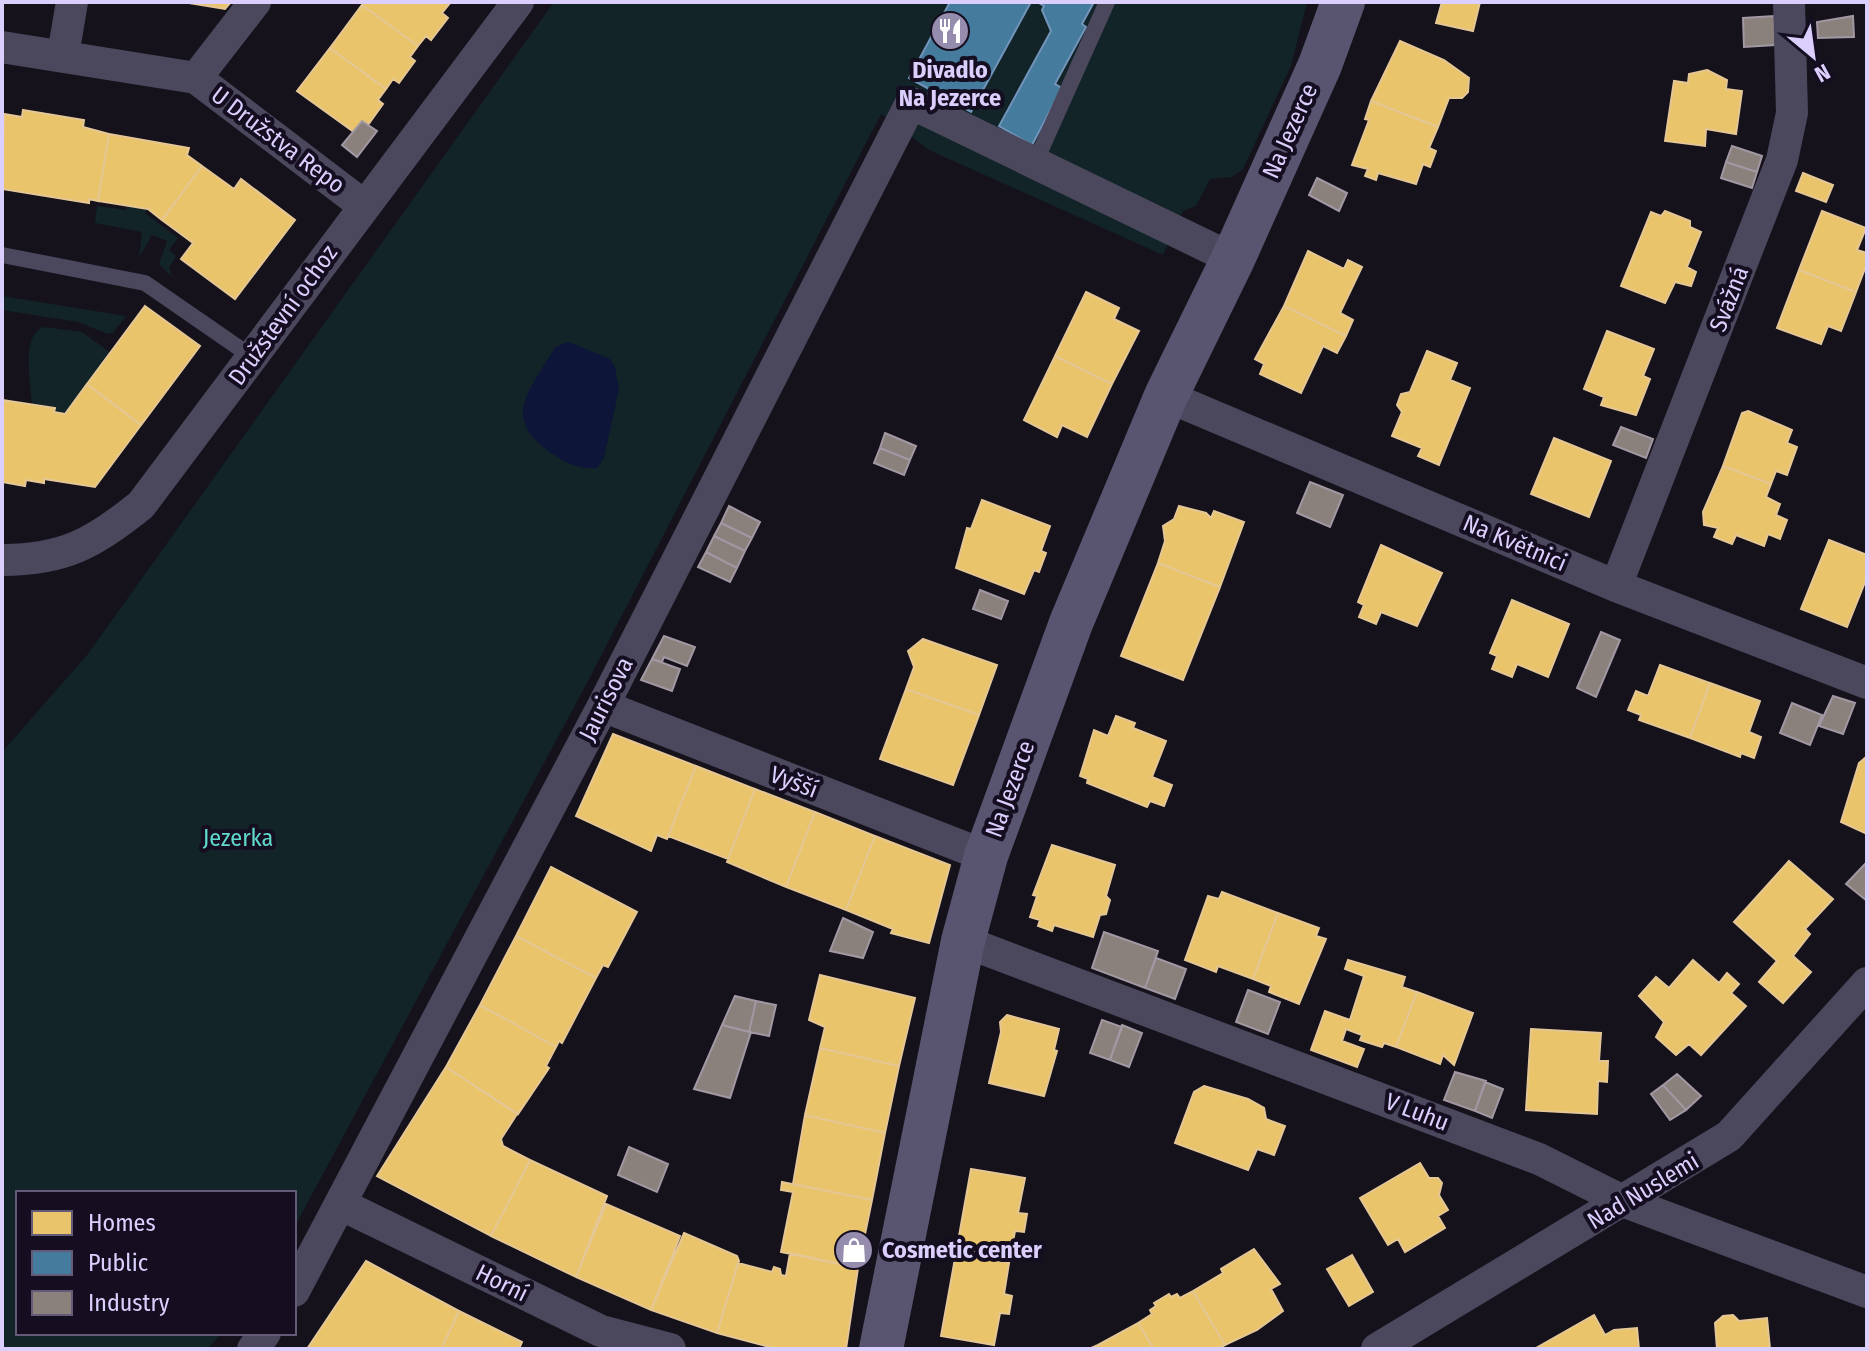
<svg xmlns="http://www.w3.org/2000/svg" width="1869" height="1351" font-family="'Fira Sans Condensed',sans-serif">
	<style>
		.green { fill: #122428 }
		.water { fill: #0d1638 }
		.homes { fill: #e9c46a; stroke: #e5c796; stroke-width: 2 }
		.public { fill: #457b9d; stroke: #7294ba; stroke-width: 2 }
		.industry { fill: #8a817c; stroke: #a298a3; stroke-width: 2 }
		.lines { fill: none; stroke-linecap: round; stroke-linejoin: round }
		.lane { stroke: #4b475d; stroke-width: 16 }
		.street { stroke: #4b475d; stroke-width: 32 }
		.secondary { stroke: #59546f; stroke-width: 44 }
		.labels { text-anchor: middle; dominant-baseline: central; stroke-width: 8; stroke-linejoin: round; paint-order: stroke }
		.poi-label { font-size: 24px; font-weight: bold; fill: #dbcffd; stroke: #140e20 }
		.street-label { font-size: 24px; fill: #dbcffd; stroke: #140e20 }
		.park-label { font-size: 24px; fill: #60d8cb; stroke: #140e20 }
	</style>
	<rect width="100%" height="100%" fill="#15121c"/>
	<path class="green" d="M554 2H950L909 78 971 111 1031 2 1044 6 1042 10 1051 31 999 126 1032 145 1055 84 1086 27 1082 24 1094 2H1307L1291 66 1243 169 1232 177 1210 179 1196 206 1183 211 1163 255 929 150 881 114 587 683 294 1228V1193H18V1333H222L207 1349H2V752L87 655Z
		M127 205 148 209 145 213 178 238 169 250 176 256 169 268 172 277 159 264 167 241 152 235 139 258 142 232 95 223 97 206 126 210Z
		M2 296 126 316 113 333 108 334 78 322 2 310Z
		M44 327 82 332 111 353 65 414 32 405C31 384 20 335 44 327Z"/>
	<path class="water" d="M569 342 610 359 615 367 619 389 604 458 597 468C580 470 566 463 551 453 499 417 531 390 555 347Z"/>
	<path class="homes" d="M183 2H231L225 9Z
		M364 2H449L450 3 442 13 448 18 431 40 426 36 418 46 362 5Z
		M1442 2H1480L1473 31 1436 23Z
		M362 5 418 46 410 57 415 61 399 83 393 79 386 89 330 48Z
		M1400 41 1444 60 1469 78 1468 92 1462 98H1449L1438 127 1371 101Z
		M330 48 386 89 378 100 383 104 368 125 362 121 354 132 297 91Z
		M1707 70 1727 80 1726 89 1742 91 1736 134 1706 129 1705 146 1665 141 1674 81 1688 83 1689 74Z
		M1371 101 1438 127 1429 148 1436 151 1430 167 1423 164 1416 184 1378 173 1376 180 1365 176 1368 169 1352 165 1369 120 1365 119Z
		M23 110 84 120 83 127 109 134 98 201 89 199V203L2 189 4 114 22 117Z
		M109 134 189 148 187 155 202 166 162 220 148 209 98 201Z
		M202 166 234 189 241 179 295 220 235 299 181 259 193 243 162 220Z
		M1803 173 1833 185 1826 202 1796 191Z
		M1665 211 1690 221V227L1701 232 1687 267 1696 272 1691 286 1675 282 1665 303 1621 286 1651 212 1661 216Z
		M1822 211 1866 228 1857 250 1867 253V263L1856 292 1799 270Z
		M1308 251 1344 269 1348 260 1362 267 1340 313 1353 320 1346 336 1284 306Z
		M1799 270 1856 292 1841 331 1828 326 1821 344 1777 328Z
		M1086 292 1119 308 1114 319 1139 331 1112 384 1055 356Z
		M145 306 200 346 141 425 87 384Z
		M1284 306 1346 336 1337 353 1323 346 1301 393 1260 374 1264 364 1255 359Z
		M1607 331 1654 349 1643 376 1650 379 1636 415 1601 405 1604 397 1584 389Z
		M1427 351 1457 363 1450 380 1470 388 1439 465 1418 456 1422 448 1392 436 1402 412 1397 405 1401 394 1410 392Z
		M1055 356 1112 384 1087 437 1062 425 1057 437 1024 420Z
		M87 384 141 425 95 487 44 479V483L26 480 25 486 2 482V400L55 408 54 412 65 414Z
		M1748 411 1792 430 1787 443 1797 447 1787 475 1776 471 1771 484 1723 466 1742 413Z
		M1554 438 1611 461 1589 517 1531 494Z
		M1723 466 1771 484 1766 497 1780 504 1776 515 1787 520 1780 539 1768 534 1764 546 1736 535 1732 544 1714 537 1718 528 1704 525 1703 512Z
		M982 500 1050 526 1041 551 1046 553 1039 572 1034 570 1024 594 956 568 967 528 971 529Z
		M1179 506 1206 513 1211 518 1214 511 1244 522 1220 587 1158 563 1165 541 1163 526 1174 519Z
		M1829 540 1867 555V577L1847 627 1801 609Z
		M1381 545 1442 573 1417 626 1381 612 1376 624 1359 617 1364 605 1358 602Z
		M1158 563 1220 587 1183 680 1121 656Z
		M1512 600 1569 624 1548 677 1517 664 1512 677 1492 669 1497 656 1490 653Z
		M923 639 997 665 979 715 906 689 914 667 908 651Z
		M1660 665 1710 683 1690 738 1639 720 1641 715 1628 710 1636 691 1648 696Z
		M1710 683 1760 701 1749 732 1761 737 1754 758 1741 753 1740 757 1690 738Z
		M906 689 979 715 953 785 880 759Z
		M1116 716 1135 723 1133 728 1166 741 1152 777 1172 785 1164 806 1150 801 1147 807 1087 783 1088 779 1080 776 1094 730 1108 736Z
		M613 734 696 766 667 839 657 835 651 851 576 816Z
		M1866 757H1867V834L1841 822 1859 763Z
		M696 766 755 789 728 859 668 836Z
		M755 789 815 812 786 887 727 862Z
		M815 812 875 836 846 910 786 887Z
		M875 836 950 865 929 943 891 933 893 929 846 910Z
		M1052 845 1115 865 1106 896 1110 900 1106 914 1100 915 1093 937 1054 925 1052 931 1038 926 1040 920 1030 917 1037 896 1033 895Z
		M1789 861 1833 899 1805 929 1810 934 1793 956 1811 972 1783 1003 1759 982 1777 961 1734 922Z
		M551 867 637 912 608 967 603 965 596 978 516 936Z
		M1222 892 1278 913 1253 979 1218 966 1216 972 1185 960 1208 896 1219 899Z
		M1278 913 1319 928 1316 936 1326 939 1299 1004 1269 992 1271 986 1253 979Z
		M516 936 596 978 562 1043 559 1041 556 1047 480 1005Z
		M1348 960 1405 977 1402 987 1417 992 1396 1047 1384 1043 1382 1047 1360 1040 1362 1035 1346 1029 1342 1041 1364 1049 1357 1067 1311 1050 1325 1011 1350 1020 1364 976 1345 969Z
		M1693 960 1719 983 1727 973 1739 984 1731 993 1746 1006 1701 1055 1689 1044 1676 1055 1656 1037 1664 1022 1639 996 1656 977 1669 988Z
		M820 975 915 998 899 1066 820 1048 825 1027 809 1020Z
		M1417 992 1473 1013 1454 1065 1443 1055 1440 1064 1396 1047Z
		M480 1005 556 1047 546 1066 549 1068 518 1114 446 1067Z
		M1007 1015 1059 1029 1054 1050 1057 1051 1044 1096 989 1083 1001 1032 1000 1022Z
		M1531 1029 1601 1033 1599 1061H1608L1607 1082 1598 1081 1597 1114 1526 1110Z
		M820 1048 899 1066 885 1133 805 1115Z
		M446 1067 517 1114 501 1139 503 1146 530 1160 491 1236 377 1176Z
		M1204 1086 1248 1099 1264 1108 1266 1119 1285 1126 1274 1155 1257 1149 1248 1170 1175 1143 1194 1092Z
		M805 1115 885 1133 872 1200 793 1184Z
		M530 1160 607 1196 576 1277 491 1236Z
		M1420 1163 1429 1178H1438L1442 1183 1439 1195 1448 1210 1438 1216 1445 1228 1405 1252 1398 1239 1388 1245 1360 1198Z
		M971 1169 1025 1178 1018 1213 1027 1214 1024 1232 1015 1231 1009 1263 956 1253Z
		M782 1182 872 1200 858 1268 781 1252 793 1192 781 1190Z
		M606 1204 680 1236 651 1310 576 1277Z
		M684 1233 737 1256 739 1261 717 1333 651 1310Z
		M1254 1249 1280 1284 1271 1289 1283 1311 1257 1330 1225 1345 1193 1291 1223 1273 1221 1269Z
		M790 1253 858 1268 846 1349H777L717 1333 738 1263 772 1272 774 1267 780 1269 781 1275 786 1276Z
		M956 1253 1009 1263 1004 1294 1012 1296 1009 1314 1000 1313 994 1345 941 1336Z
		M1352 1255 1373 1292 1349 1306 1327 1269Z
		M366 1261 459 1311 441 1349H307Z
		M1193 1291 1225 1345 1217 1349H1154L1138 1323 1152 1314 1150 1310 1156 1306 1154 1303 1169 1294 1171 1297 1177 1294 1180 1298Z
		M459 1311 522 1342 519 1349H441Z
		M1594 1315 1605 1335 1614 1330 1637 1328 1639 1349 1536 1348Z
		M1733 1315 1739 1321 1767 1318 1770 1349H1717L1715 1323 1723 1316Z
		M1138 1323 1154 1349H1089L1098 1345Z"/>
	<path class="public" d="M950 2H1031L971 112 909 78Z
		M1037 2H1094L1082 24 1086 27 1055 84 1062 88 1032 145 999 126 1051 31 1042 10 1044 6Z"/>
	<path class="industry" d="M1774 16 1775 45 1744 47 1743 18Z
		M1853 16 1854 37 1818 38 1817 22Z
		M362 121 377 131 357 157 342 145Z
		M1732 146 1762 156 1757 172 1726 162Z
		M1726 162 1757 172 1752 188 1721 178Z
		M1317 178 1347 193 1339 211 1309 195Z
		M1621 427 1653 439 1646 458 1613 445Z
		M1621 427 1653 439 1646 458 1613 445Z
		M885 433 916 446 910 460 880 448Z
		M880 448 910 460 904 475 874 463Z
		M1310 482 1343 495 1330 527 1297 513Z
		M729 506 760 522 752 538 721 523Z
		M721 523 752 538 745 551 714 536Z
		M714 536 745 551 737 568 706 552Z
		M706 552 737 568 730 582 698 567Z
		M980 590 1008 601 1001 619 973 609Z
		M1601 632 1620 640 1596 697 1577 688Z
		M664 636 695 647 687 666 664 657 662 662 652 659Z
		M652 659 680 669 672 691 641 680Z
		M1833 696 1855 703 1843 734 1819 726Z
		M1792 703 1822 715 1810 745 1780 733Z
		M1865 864 1867 865V901L1846 884Z
		M843 918 873 932 863 958 830 951Z
		M1104 932 1158 951 1145 988 1092 968Z
		M1156 958 1186 969 1175 999 1145 988Z
		M1248 990 1280 1002 1268 1034 1236 1022Z
		M735 996 756 1001 749 1032 722 1025Z
		M756 1001 776 1005 769 1036 749 1032Z
		M1102 1020 1122 1027 1110 1060 1090 1053Z
		M722 1025 751 1032 730 1098 694 1089Z
		M1122 1025 1142 1033 1129 1067 1110 1060Z
		M1455 1072 1486 1081 1475 1111 1444 1100Z
		M1677 1074 1701 1096 1686 1110 1663 1085Z
		M1485 1082 1503 1089 1492 1118 1475 1111Z
		M1663 1085 1686 1110 1670 1120 1651 1094Z
		M629 1147 668 1164 657 1192 618 1175Z"/>
	<g class="lines">
		<path class="lane" d="M1035 163 1107 2
			M2 255 145 283 252 357"/>
		<path class="street" d="M2 47 196 78 363 205
			M63 55 72 2
			M196 78 255 2
			M1166 396 1616 586 1867 683
			M2 560C64 560 94 543 141 505L518 2
			M1616 586 1782 160 1792 113 1789 2
			M603 706 986 856
			M963 941 1539 1159 1625 1202 1867 1292
			M340 1204 601 1331 670 1349
			M294 1291 603 706 911 103 1233 259
			M253 1349 265 1333
			M1377 1349 1729 1136 1867 983"/>
		<path class="secondary" d="M881 1349 963 941 986 856 1071 623 1166 396 1233 259 1320 65 1343 2"/>
	</g>
	<defs>
		<g id="restaurant-disc" transform="scale(2)"><circle r="9.5" fill="#968dae" stroke="#140e20"/><path d="M-5-6h1v4h1v-4h1v4h1v-4h1v5L-1.5 .5V6h-2V.5L-5-1ZM5-6V6H3V1.5H1.5Q1.5-4 5-6Z" fill="#fff"/></g>
		<g id="shop-disc" transform="scale(2)"><circle r="9.5" fill="#968dae" stroke="#140e20"/><path d="M-5-2.5h2.3a2.7 3.5 0 0 1 5.4 0H5L5.5 6h-11ZM-1.5-2.5h3a1.5 2.3 0 0 0-3 0Z" fill="#fff"/></g>
	</defs>
	<g fill-rule="evenodd">
		<use href="#restaurant-disc" x="950" y="31"/>
		<use href="#shop-disc" x="854" y="1250"/>
	</g>
	<g class="labels">
		<g class="poi-label">
			<text x="950" y="70">Divadlo<tspan x="950" dy="28">Na Jezerce</tspan></text>
			<text x="882" y="1250" text-anchor="start">Cosmetic center</text>
		</g>
		<g class="street-label">
			<text transform="translate(1290 131) rotate(-66)">Na Jezerce</text>
			<text transform="translate(278 140) rotate(37)">U Družstva Repo</text>
			<text transform="translate(1729 299) rotate(-69)">Svážná</text>
			<text transform="translate(283 315) rotate(-54)">Družstevní ochoz</text>
			<text transform="translate(1515 543) rotate(23)">Na Květnici</text>
			<text transform="translate(606 699) rotate(-63)">Jaurisova</text>
			<text transform="translate(794 782) rotate(21)">Vyšší</text>
			<text transform="translate(1010 789) rotate(-70)">Na Jezerce</text>
			<text transform="translate(1417 1112) rotate(21)">V Luhu</text>
			<text transform="translate(1643 1191) rotate(-31)">Nad Nuslemi</text>
			<text transform="translate(502 1283) rotate(26)">Horní</text>
		</g>
		<g class="park-label">
			<text x="238" y="838">Jezerka</text>
		</g>
	</g>
	<rect width="1869" height="1351" fill="none" stroke="#dbcffd" stroke-width="8"/>
	<rect x="16" y="1191" width="280" height="144" fill="#140e20" stroke="#645b78" stroke-width="2"/>
	<rect x="32" y="1211" width="40" height="24" fill="#e9c46a" stroke="#645b78" stroke-width="2"/>
	<text x="88" y="1231" font-size="24" fill="#dbcffd">Homes</text>
	<rect x="32" y="1251" width="40" height="24" fill="#457b9d" stroke="#645b78" stroke-width="2"/>
	<text x="88" y="1271" font-size="24" fill="#dbcffd">Public</text>
	<rect x="32" y="1291" width="40" height="24" fill="#8a817c" stroke="#645b78" stroke-width="2"/>
	<text x="88" y="1311" font-size="24" fill="#dbcffd">Industry</text>
	<g transform="translate(1813 56) rotate(151)" stroke="#140e20" stroke-width="6" paint-order="stroke">
	<path d="M0-6L14 30L0 20L-14 30Z" fill="#dbcffd"/>
	<text y="-12" font-size="22" font-weight="bold" text-anchor="middle" fill="#dbcffd">N</text>
	</g>
</svg>
